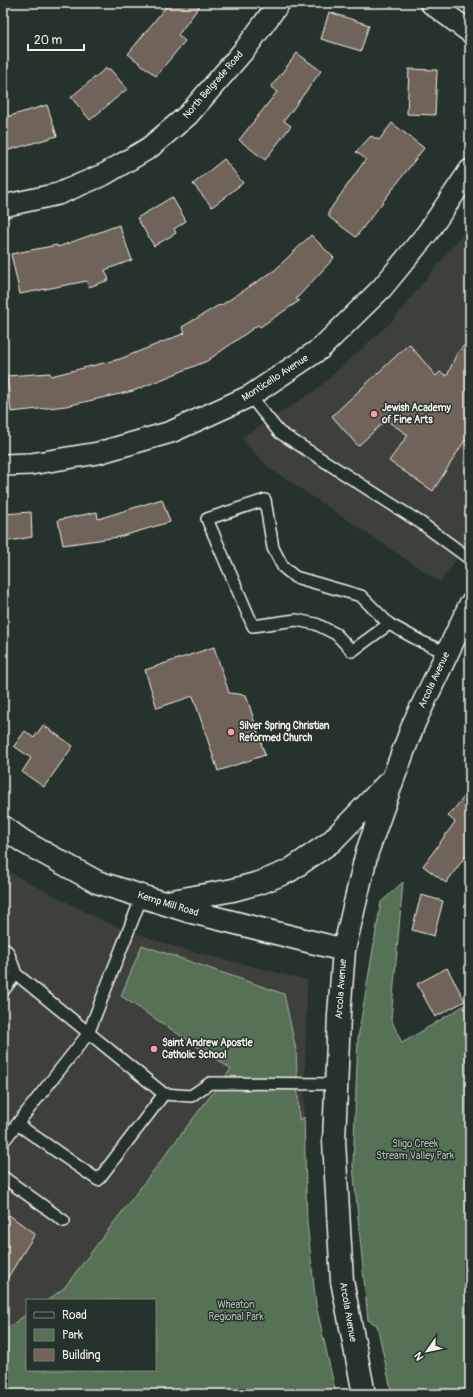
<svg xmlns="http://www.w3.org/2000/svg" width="473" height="1397" font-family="Pangolin,sans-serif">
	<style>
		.built { fill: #3c413a }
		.green { fill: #577157; stroke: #a6b1a0 }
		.building { fill: #6f635a; stroke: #f4f1e8 }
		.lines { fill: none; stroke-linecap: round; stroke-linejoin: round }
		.lane-casing { stroke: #f4f1e8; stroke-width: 14 }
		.street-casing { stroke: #f4f1e8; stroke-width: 24 }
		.secondary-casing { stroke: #f4f1e8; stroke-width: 25 }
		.lane { stroke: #26332d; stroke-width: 11 }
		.street { stroke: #26332d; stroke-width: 21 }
		.secondary { stroke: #26332d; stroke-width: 22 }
		.poi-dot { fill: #ff9aa2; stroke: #26332d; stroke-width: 1.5 }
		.labels { text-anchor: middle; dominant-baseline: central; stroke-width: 3; stroke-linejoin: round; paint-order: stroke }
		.street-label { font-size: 10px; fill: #f4f1e8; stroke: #26332d }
		.poi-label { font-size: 10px; font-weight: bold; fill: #f4f1e8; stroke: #26332d; text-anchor: start }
		.park-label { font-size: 10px; fill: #b5beae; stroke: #26332d }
	</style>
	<rect width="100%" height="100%" fill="#26332d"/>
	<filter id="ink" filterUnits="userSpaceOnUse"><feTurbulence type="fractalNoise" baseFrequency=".025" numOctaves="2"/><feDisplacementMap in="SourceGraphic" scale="8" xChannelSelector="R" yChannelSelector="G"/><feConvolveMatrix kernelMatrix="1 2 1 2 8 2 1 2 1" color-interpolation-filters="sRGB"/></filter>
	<g filter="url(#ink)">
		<path class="built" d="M470 225V540L440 582 268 467 241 438 316 390 392 321Z
			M3 869 105 922 175 947 307 980 304 1117 55 1300H27V1321L3 1339Z"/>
		<path class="green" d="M403 882 391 1019 402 1043 470 1002V1394H392L377 1325 368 1320 353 1166 358 1038 381 902Z
			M142 945 284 994 296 1050 299 1120 304 1117 307 1222 311 1259 316 1305 336 1394H3V1331L27 1314V1370H155V1300H48L64 1288 231 1069 121 996Z"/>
		<path class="building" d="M169 3H202L178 35 185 41 156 76 128 54Z
			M329 12 369 25 361 51 321 39Z
			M297 53 321 71 284 121 291 126 265 160 239 140 277 92 271 87Z
			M105 69H110L127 89 90 120 71 97Z
			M409 69 437 70 435 115 407 114Z
			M47 105 57 136 6 151 3 141V118Z
			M392 123 424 148 356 237 329 217V211L366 159 356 152 371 136 379 140Z
			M224 159 243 183 212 207 193 184Z
			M172 197 186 221 174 229 176 233 154 246 137 218Z
			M119 225 132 260 105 270 109 280 89 287 87 281 20 294 11 254 57 245 58 247Z
			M311 235 334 258 296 299 299 301 260 327 258 325 207 361 133 391 66 406 11 412 7 376 50 373 51 376 120 359 185 333 182 327 219 305 220 306 275 270Z
			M470 339V444L465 440 433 491 389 461 408 435 386 420 358 446 332 416 409 344 436 376 440 372 447 376 457 353Z
			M162 499 170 522 119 537 63 545 58 520 97 512 98 519Z
			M31 512 32 537 3 542V514Z
			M214 647 229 693 246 695 265 755 218 771 193 696 157 708 145 670Z
			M43 725 73 746 44 787 22 772 31 758 14 746 25 731 34 738Z
			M470 790V850L446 883 423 866 455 822 448 816Z
			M421 895 443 901 434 936 412 930Z
			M447 968 465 1001 435 1017 417 984Z
			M9 1215 35 1234 3 1285V1223Z"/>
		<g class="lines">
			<g class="lane-casing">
				<path id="lane" d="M250 396 279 432 421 523 470 559
					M389 624 352 651 336 634 316 624 296 620 253 626 207 519 265 500 273 548 283 567 295 577 361 596 389 624 422 642 447 653
					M3 948 8 952 16 974 164 1094 191 1096 210 1083 336 1084
					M3 991 16 974
					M17 1124 98 1180 164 1094
					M3 1142 88 1034 142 896
					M3 1177 64 1221"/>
			</g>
			<g class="street-casing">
				<path id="street" d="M431 3 470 32
					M3 206 58 194 105 174 149 148 188 115 246 48 279 3
					M3 465 31 464 98 453 171 432 250 396 320 349 382 288 428 232 470 170"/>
			</g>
			<g class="secondary-casing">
				<path id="secondary" d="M3 827 24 842 97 882 188 911 344 950
					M167 902 233 890 262 882 289 871 331 842 388 783
					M364 1394 342 1281 334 1141 339 1015 344 950 367 852 394 776 414 723 470 605"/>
			</g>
			<use href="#lane" class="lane"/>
			<use href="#street" class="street"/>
			<use href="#secondary" class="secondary"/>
		</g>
	</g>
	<g class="poi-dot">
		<circle cx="374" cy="414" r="4"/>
		<circle cx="231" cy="732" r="4"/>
		<circle cx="154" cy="1049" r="4"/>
	</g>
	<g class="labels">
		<g class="street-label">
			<text transform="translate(213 85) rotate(-49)">North Belgrade Road</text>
			<text transform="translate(275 378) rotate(-33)">Monticello Avenue</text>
			<text transform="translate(434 680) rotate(-65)">Arcola Avenue</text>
			<text transform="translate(168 904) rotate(17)">Kemp Mill Road</text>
			<text transform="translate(341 989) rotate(-86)">Arcola Avenue</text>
			<text transform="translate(348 1312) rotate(80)">Arcola Avenue</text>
		</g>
		<g class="poi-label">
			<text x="382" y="408">Jewish Academy<tspan x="382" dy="12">of Fine Arts</tspan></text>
			<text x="239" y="726">Silver Spring Christian<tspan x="239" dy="12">Reformed Church</tspan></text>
			<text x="162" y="1043">Saint Andrew Apostle<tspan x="162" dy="12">Catholic School</tspan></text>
		</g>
		<g class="park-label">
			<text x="415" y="1144">Sligo Creek<tspan x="415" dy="12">Stream Valley Park</tspan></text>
			<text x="236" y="1305">Wheaton<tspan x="236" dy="12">Regional Park</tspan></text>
		</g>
	</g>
	<rect width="473" height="1397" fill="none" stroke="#26332d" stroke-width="16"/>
	<rect x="8" y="8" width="457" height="1381" fill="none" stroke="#f4f1e8" stroke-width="1.5" filter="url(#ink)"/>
	<rect x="26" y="1299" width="130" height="72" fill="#26332d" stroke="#787f78"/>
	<rect x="34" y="1312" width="20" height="6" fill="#26332d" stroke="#787f78"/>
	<text x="62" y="1319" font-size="12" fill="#f4f1e8">Road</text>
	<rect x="34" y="1329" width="20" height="12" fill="#577157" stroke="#787f78"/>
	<text x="62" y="1339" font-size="12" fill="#f4f1e8">Park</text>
	<rect x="34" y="1349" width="20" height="12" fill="#6f635a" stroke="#787f78"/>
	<text x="62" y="1359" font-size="12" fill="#f4f1e8">Building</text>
	<g transform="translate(427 1351) rotate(237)" stroke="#26332d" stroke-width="3" paint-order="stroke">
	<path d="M0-3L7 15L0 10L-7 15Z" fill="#f4f1e8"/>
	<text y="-6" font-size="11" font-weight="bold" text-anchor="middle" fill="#f4f1e8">N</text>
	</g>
	<path d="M28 44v6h56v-6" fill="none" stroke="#f4f1e8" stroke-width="2"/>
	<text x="34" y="44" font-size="12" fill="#f4f1e8" stroke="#26332d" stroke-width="3" paint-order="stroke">20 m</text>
</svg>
